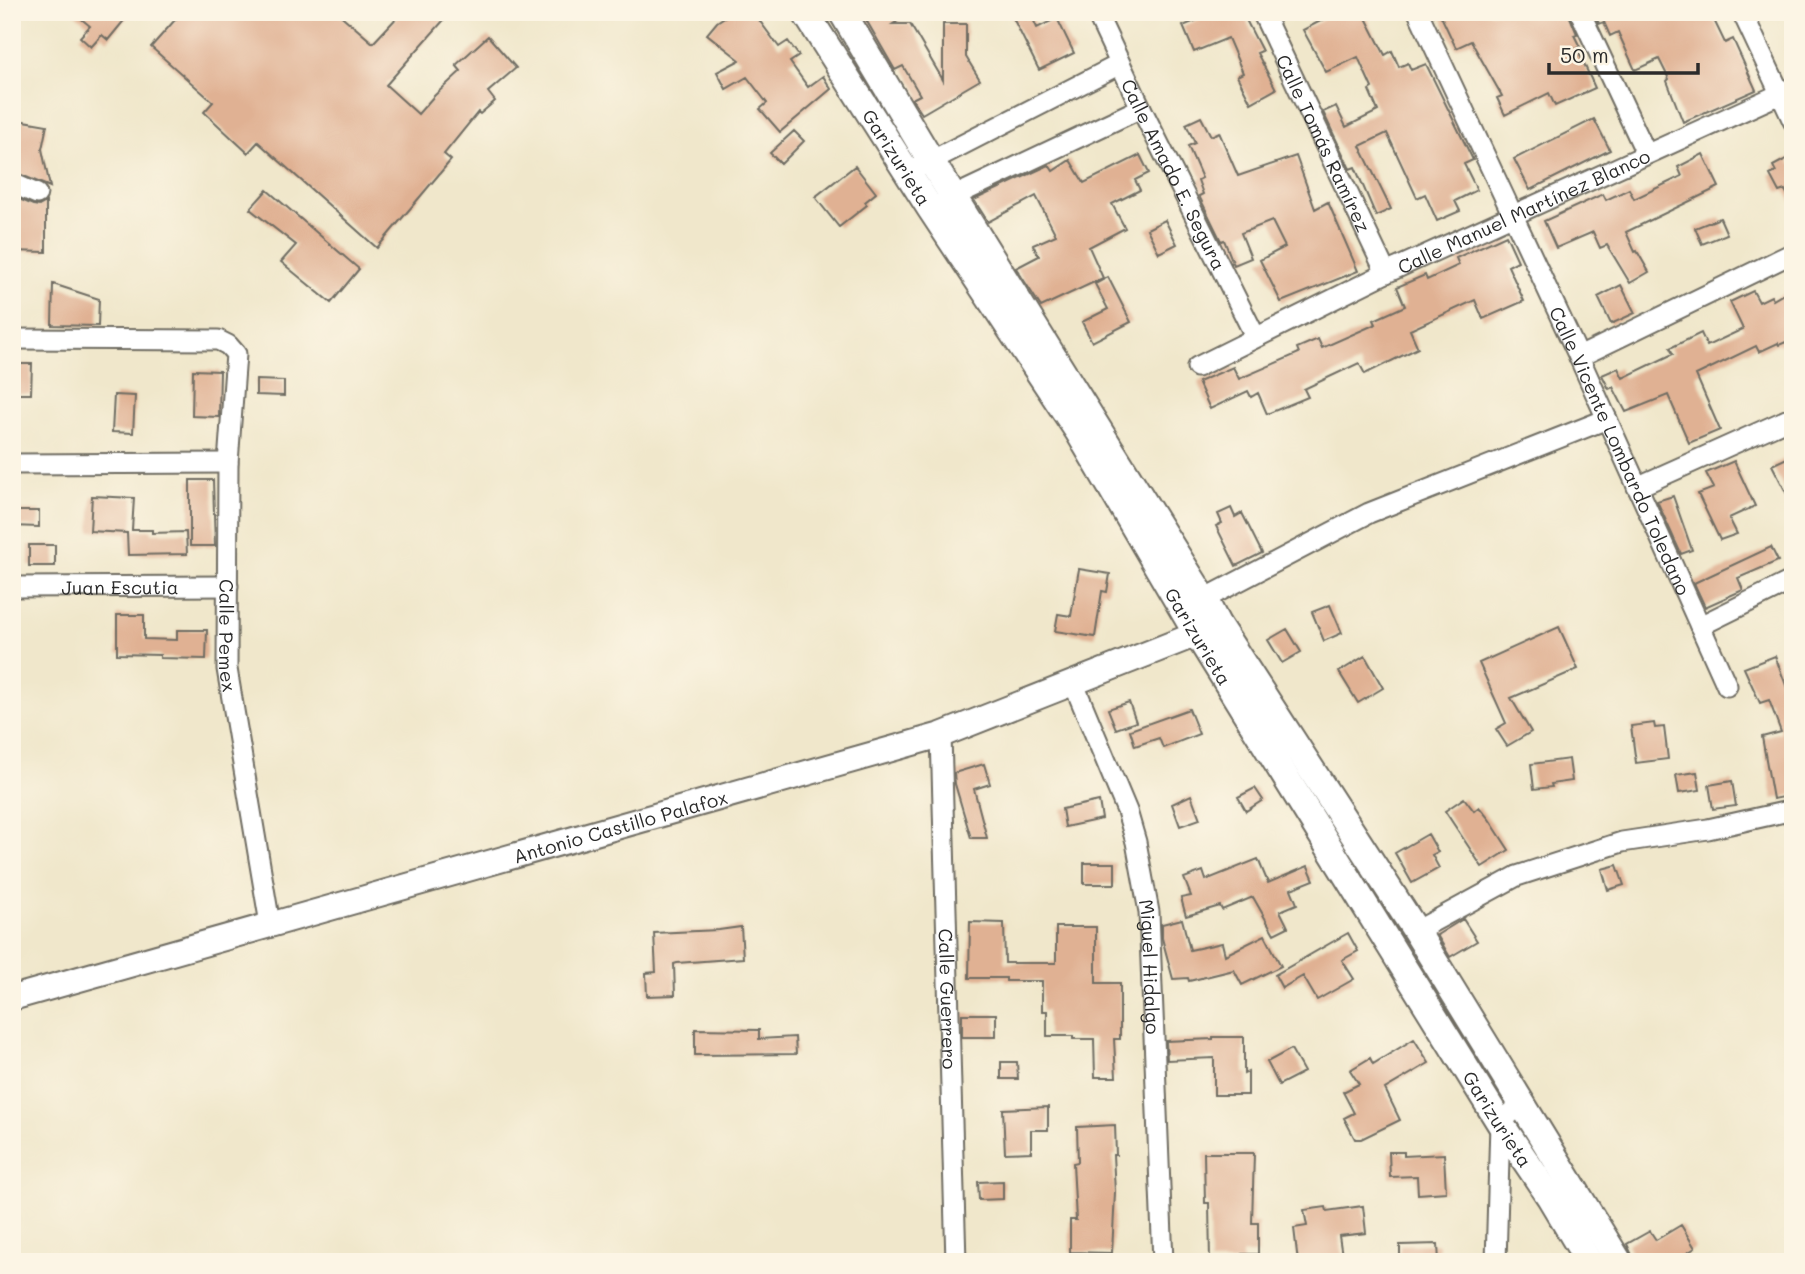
<svg xmlns="http://www.w3.org/2000/svg" width="1805" height="1274" font-family="Mali,sans-serif">
	<style>
		.building { fill: #e0b193 }
		.lines { fill: none; stroke-linecap: round; stroke-linejoin: round }
		.minor-casing { stroke: #706d63; stroke-width: 23 }
		.tertiary-casing { stroke: #706d63; stroke-width: 28 }
		.secondary-casing { stroke: #706d63; stroke-width: 30 }
		.minor { stroke: #fff; stroke-width: 19 }
		.tertiary { stroke: #fff; stroke-width: 24 }
		.secondary { stroke: #fff; stroke-width: 26 }
		.labels { text-anchor: middle; dominant-baseline: central; stroke-width: 7; stroke-linejoin: round; paint-order: stroke }
		.street-label { font-size: 19px; fill: #2b2b2b; stroke: #fcf5e5 }
	</style>
	<rect width="100%" height="100%" fill="#fcf5e5"/>
	<filter id="ink" filterUnits="userSpaceOnUse"><feTurbulence type="fractalNoise" baseFrequency=".0143" numOctaves="2"/><feDisplacementMap in="SourceGraphic" scale="14" xChannelSelector="R" yChannelSelector="G"/><feConvolveMatrix kernelMatrix="1 2 1 2 8 2 1 2 1" color-interpolation-filters="sRGB"/></filter>
	<filter id="wash" filterUnits="userSpaceOnUse"><feTurbulence type="fractalNoise" baseFrequency=".00686" numOctaves="4" result="noise"/><feDisplacementMap in="SourceGraphic" scale="28" xChannelSelector="R" yChannelSelector="G"/><feGaussianBlur stdDeviation="1.57" result="paint"/><feColorMatrix in="noise" values="0 0 0 0 0 0 0 0 0 0 0 0 0 0 0 0 0 1.4 0 .05"/><feComposite in="paint" operator="in"/></filter>
	<g filter="url(#wash)">
		<rect width="100%" height="100%" fill="#f0e7cb"/>
		<g id="blocks">
			<path class="building" d="M73 12H131L108 40 102 35 91 47 80 37 90 26Z
				M182 12H337L373 43 402 12H451L386 85 418 114 434 96 461 71 456 65 488 36 516 68 488 92 495 101 480 114 478 112 444 154 451 160 377 248 258 142 248 153 204 112 213 102 151 47Z
				M732 12H753L779 47 788 41 799 56 790 62 808 87 823 76 831 89 780 132 760 109 767 103 747 77 726 89 717 72 740 60 707 34 717 22Z
				M875 12H912L893 24H910L943 80V24H966V57L980 80 922 114 912 99 920 95 903 66 895 70 865 18Z
				M1010 12H1030L1037 28 1057 18 1074 53 1039 70Z
				M1216 12H1242L1262 51 1257 53 1276 89 1251 103 1237 76 1243 73 1228 38 1194 52 1183 26Z
				M1338 12H1363L1385 55 1392 51 1399 67 1408 63 1411 70 1426 64 1473 160 1464 164 1477 190 1455 201 1460 211 1437 221 1425 194 1417 198 1387 133 1360 146 1391 209 1376 216 1355 167 1350 169 1323 112 1336 106 1346 127 1378 111 1369 90 1372 88 1358 57 1326 72 1303 30Z
				M1439 12H1568L1577 34 1574 35 1580 47 1577 48 1595 88 1555 106 1549 93 1505 115 1497 98 1502 96 1471 41 1456 48Z
				M1594 12H1707L1710 19 1713 18 1725 43 1733 39 1756 90 1683 122 1667 81 1669 79 1659 59 1635 70 1618 32 1610 36 1604 22 1599 24Z
				M1201 117 1211 136 1219 132 1238 176 1296 156 1315 209 1328 202 1358 271 1281 302 1260 260 1285 247 1272 221 1241 233 1251 258 1234 265 1224 240 1221 241 1199 196 1203 194 1198 180 1202 178 1188 146 1195 143 1186 124Z
				M1594 119 1610 150 1530 190 1514 159Z
				M18 120 47 125 42 149 50 187 12 171V151Z
				M794 131 804 141 781 164 770 153Z
				M1703 154 1719 187 1626 232 1635 252 1637 251 1649 272 1630 283 1607 245 1600 248 1593 232 1556 248 1544 221 1603 194 1606 200 1629 189 1634 199 1682 176 1678 167Z
				M1140 155 1149 173 1135 180 1140 190 1112 204 1125 228 1089 247 1103 278 1041 307 1016 268 1039 256 1033 245 1056 235 1036 196 988 222 974 200 1049 165 1053 171 1070 160 1084 183Z
				M1788 158 1791 165 1793 164V205L1785 190 1779 192 1770 175 1776 172 1773 166Z
				M855 166 876 193 865 202 867 205 839 227 815 197Z
				M267 190 359 269 331 303 281 262 296 245 250 209Z
				M12 196 33 205 39 206 46 202V252L12 251Z
				M1720 218 1727 234 1702 244 1695 228Z
				M1165 220 1177 244 1159 253 1147 229Z
				M1506 235 1518 261 1508 266 1524 301 1483 319 1475 300 1410 330 1418 348 1365 374 1359 363 1304 389 1308 397 1267 414 1258 393 1251 397 1248 391 1210 409 1198 382 1233 367 1239 379 1299 353 1297 348 1318 339 1322 348 1376 324 1374 320 1405 306 1397 287 1425 275 1427 280 1459 265 1456 258Z
				M1108 277 1131 322 1092 342 1082 322 1108 309 1095 284Z
				M53 284 99 299 98 326 52 325Z
				M1621 285 1635 313 1611 324 1598 297Z
				M1753 291 1759 302 1771 296 1773 300 1787 292 1793 304V339L1779 345 1778 343 1759 352 1756 346 1696 375 1720 430 1689 443 1668 395 1626 412 1613 387 1609 389 1602 375 1618 368 1623 378 1673 354 1670 348 1701 333 1707 346 1743 329 1730 302Z
				M12 364H32L31 394H12Z
				M193 370 220 371 219 417 192 416Z
				M256 380 284 381V396L256 395Z
				M114 395 135 396 133 433 112 432Z
				M1793 455V506L1772 465Z
				M1734 461 1755 506 1729 518 1737 534 1720 540 1698 494 1714 488 1706 473Z
				M190 480H213L215 546H190Z
				M92 496 134 498 132 530H152V533L186 532 187 554 128 555 127 533 90 531Z
				M1673 496 1692 550 1681 554 1657 501Z
				M1231 508 1235 517 1242 513 1262 553 1236 566 1216 526 1222 523 1218 514Z
				M12 511H39V527L12 526Z
				M29 545H55V566H29Z
				M1771 547 1778 561 1738 578 1743 590 1705 607 1694 583Z
				M1079 569 1110 574 1107 592 1102 591 1095 637 1055 631 1058 614 1071 616Z
				M1330 605 1342 633 1324 641 1312 612Z
				M117 615H144V639L177 640V630H207L206 659 160 658V655L117 654Z
				M1559 627 1578 669 1511 698 1531 732 1507 746 1496 729 1506 723 1479 663Z
				M1287 629 1301 652 1282 663 1268 640Z
				M1365 656 1383 688 1358 703 1339 672Z
				M1775 656 1793 704V795L1773 799 1762 737 1781 732 1769 700 1760 703 1744 668Z
				M1129 702 1136 722 1116 729 1108 709Z
				M1189 709 1199 734 1163 748 1159 738 1135 746 1130 730Z
				M1654 723 1655 728 1664 727 1668 759 1636 763 1631 726Z
				M1569 759 1572 781 1551 784 1552 787 1534 789 1531 764Z
				M984 764 990 784 974 789 987 838H971L955 784 954 773Z
				M1697 772 1700 790 1679 793 1676 775Z
				M1732 781 1736 806 1713 809 1709 785Z
				M1255 788 1263 800 1246 811 1238 797Z
				M1191 795 1200 819 1180 826 1172 804Z
				M1464 798 1474 811 1479 807 1489 819 1509 850 1482 867 1445 811Z
				M1099 801 1102 819 1065 827 1062 809Z
				M1428 834 1438 852 1432 855 1439 868 1412 883 1395 853Z
				M1258 859 1268 883 1308 866 1314 880 1291 889 1297 904 1280 911 1288 927 1274 934 1253 897 1222 910 1220 906 1186 916 1181 898 1191 896 1184 878 1203 871 1206 880Z
				M1084 863H1115V884H1084Z
				M1617 865 1624 885 1608 890 1602 869Z
				M1182 919 1190 950 1222 943 1225 955 1265 935 1281 966 1242 985 1234 970 1189 981 1188 978 1173 979 1162 938V924Z
				M1463 919 1477 941 1450 957 1437 935Z
				M970 922 1004 923 1005 963H1056V927H1096V983H1120V1039H1114L1116 1077H1095L1094 1039H1073V1036H1047V1011H1042V981H1006V978H969Z
				M741 927 743 958 677 963 674 964 675 995 647 996 646 973 656 972 654 933 719 930Z
				M1348 933 1358 951 1342 960 1354 979 1317 1000 1303 976 1282 988 1275 975Z
				M962 1014H996V1037H962Z
				M695 1029 759 1030V1039L795 1037 796 1054 695 1055Z
				M1213 1037H1244V1074L1248 1072V1095H1214V1058L1167 1060 1166 1041 1213 1039Z
				M1414 1039 1429 1063 1385 1089 1400 1120 1361 1139H1355L1344 1118 1354 1113 1343 1092 1359 1084 1350 1070 1370 1058 1373 1064Z
				M1291 1049 1304 1072 1279 1085 1267 1062Z
				M1001 1062H1017L1018 1079H1001Z
				M1048 1107V1130H1031V1152L1005 1153 1003 1109Z
				M1115 1125 1116 1155H1113L1115 1192 1112 1253 1070 1252V1220H1076L1073 1163 1078 1162 1077 1127Z
				M1389 1152H1404V1156L1444 1154 1446 1192 1418 1194 1417 1176 1390 1177Z
				M1204 1153H1254L1252 1223H1258V1254H1242V1262H1210L1209 1203H1205Z
				M1003 1181V1199L979 1200 978 1182Z
				M1363 1206 1366 1233 1339 1236 1343 1262H1298L1294 1228 1307 1226 1304 1210 1326 1207 1327 1211Z
				M1681 1225 1695 1248 1673 1262H1635L1627 1244 1650 1231 1656 1240Z
				M1438 1244 1439 1262H1400V1245Z"/>
		</g>
	</g>
	<g filter="url(#ink)">
		<use href="#blocks" fill-opacity="0" stroke="#706d63" stroke-width="2"/>
		<g class="lines">
			<g class="minor-casing">
				<g id="minor">
					<path id="s1" d="M1096 12 1141 108 1255 336"/>
					<path id="s2" d="M1262 12 1386 273"/>
					<path id="s3" d="M1418 12 1579 357 1727 686"/>
					<path d="M1580 12 1646 153"/>
					<path d="M1742 12 1793 121"/>
					<path d="M919 167 1120 64"/>
					<path d="M12 183 37 194"/>
					<path d="M944 201 1141 108"/>
					<path id="s4" d="M12 339 218 340 228 345 236 354 228 463 227 669 270 924"/>
					<path d="M1579 357 1793 253"/>
					<path id="s5" d="M1197 367 1386 273 1793 88"/>
					<path d="M12 464 228 463"/>
					<path d="M1637 487 1793 417"/>
					<path id="s6" d="M12 587 228 586"/>
					<path d="M1193 605 1369 513 1607 419"/>
					<path d="M1700 626 1793 580"/>
					<path id="s7" d="M1073 682 1127 811 1136 842 1149 912 1163 1262"/>
					<path id="s8" d="M941 735 956 1262"/>
					<path d="M1416 931 1517 876 1622 842 1708 829 1793 810"/>
					<path d="M1496 1262 1500 1123 1522 1103"/>
				</g>
			</g>
			<g class="tertiary-casing">
				<g id="tertiary">
					<path id="s9" d="M12 998 941 735 1197 634 1213 626"/>
				</g>
			</g>
			<g class="secondary-casing">
				<g id="secondary">
					<path id="s10" d="M805 12 930 208 1078 431 1197 634 1500 1123 1550 1197 1589 1262"/>
					<path d="M842 12 931 161 1204 599 1217 624 1416 931 1619 1262"/>
				</g>
			</g>
			<use href="#minor" class="minor"/>
			<use href="#tertiary" class="tertiary"/>
			<use href="#secondary" class="secondary"/>
		</g>
	</g>
	<g class="labels">
		<g class="street-label">
			<text stroke="none"><textPath href="#s2" startOffset="145">Calle Tomás Ramírez</textPath></text>
			<text stroke="none"><textPath href="#s10" startOffset="172">Garizurieta</textPath></text>
			<text stroke="none"><textPath href="#s1" startOffset="180">Calle Amado E. Segura</textPath></text>
			<text stroke="none"><textPath href="#s5" startOffset="362">Calle Manuel Martínez Blanco</textPath></text>
			<text stroke="none"><textPath href="#s3" startOffset="483">Calle Vicente Lombardo Toledano</textPath></text>
			<text stroke="none"><textPath href="#s6" startOffset="108">Juan Escutia</textPath></text>
			<text stroke="none"><textPath href="#s4" startOffset="511">Calle Pemex</textPath></text>
			<text stroke="none"><textPath href="#s10" startOffset="738">Garizurieta</textPath></text>
			<text stroke="none"><textPath href="#s9" startOffset="632">Antonio Castillo Palafox</textPath></text>
			<text stroke="none"><textPath href="#s7" startOffset="298">Miguel Hidalgo</textPath></text>
			<text stroke="none"><textPath href="#s8" startOffset="264">Calle Guerrero</textPath></text>
			<text stroke="none"><textPath href="#s10" startOffset="1306">Garizurieta</textPath></text>
		</g>
	</g>
	<rect width="1805" height="1274" fill="none" stroke="#fcf5e5" stroke-width="42"/>
	<path d="M1549 63v10h149v-10" fill="none" stroke="#2b2b2b" stroke-width="3.5"/>
	<text x="1560" y="63" font-size="21" fill="#2b2b2b" stroke="#fcf5e5" stroke-width="5" paint-order="stroke">50 m</text>
</svg>
